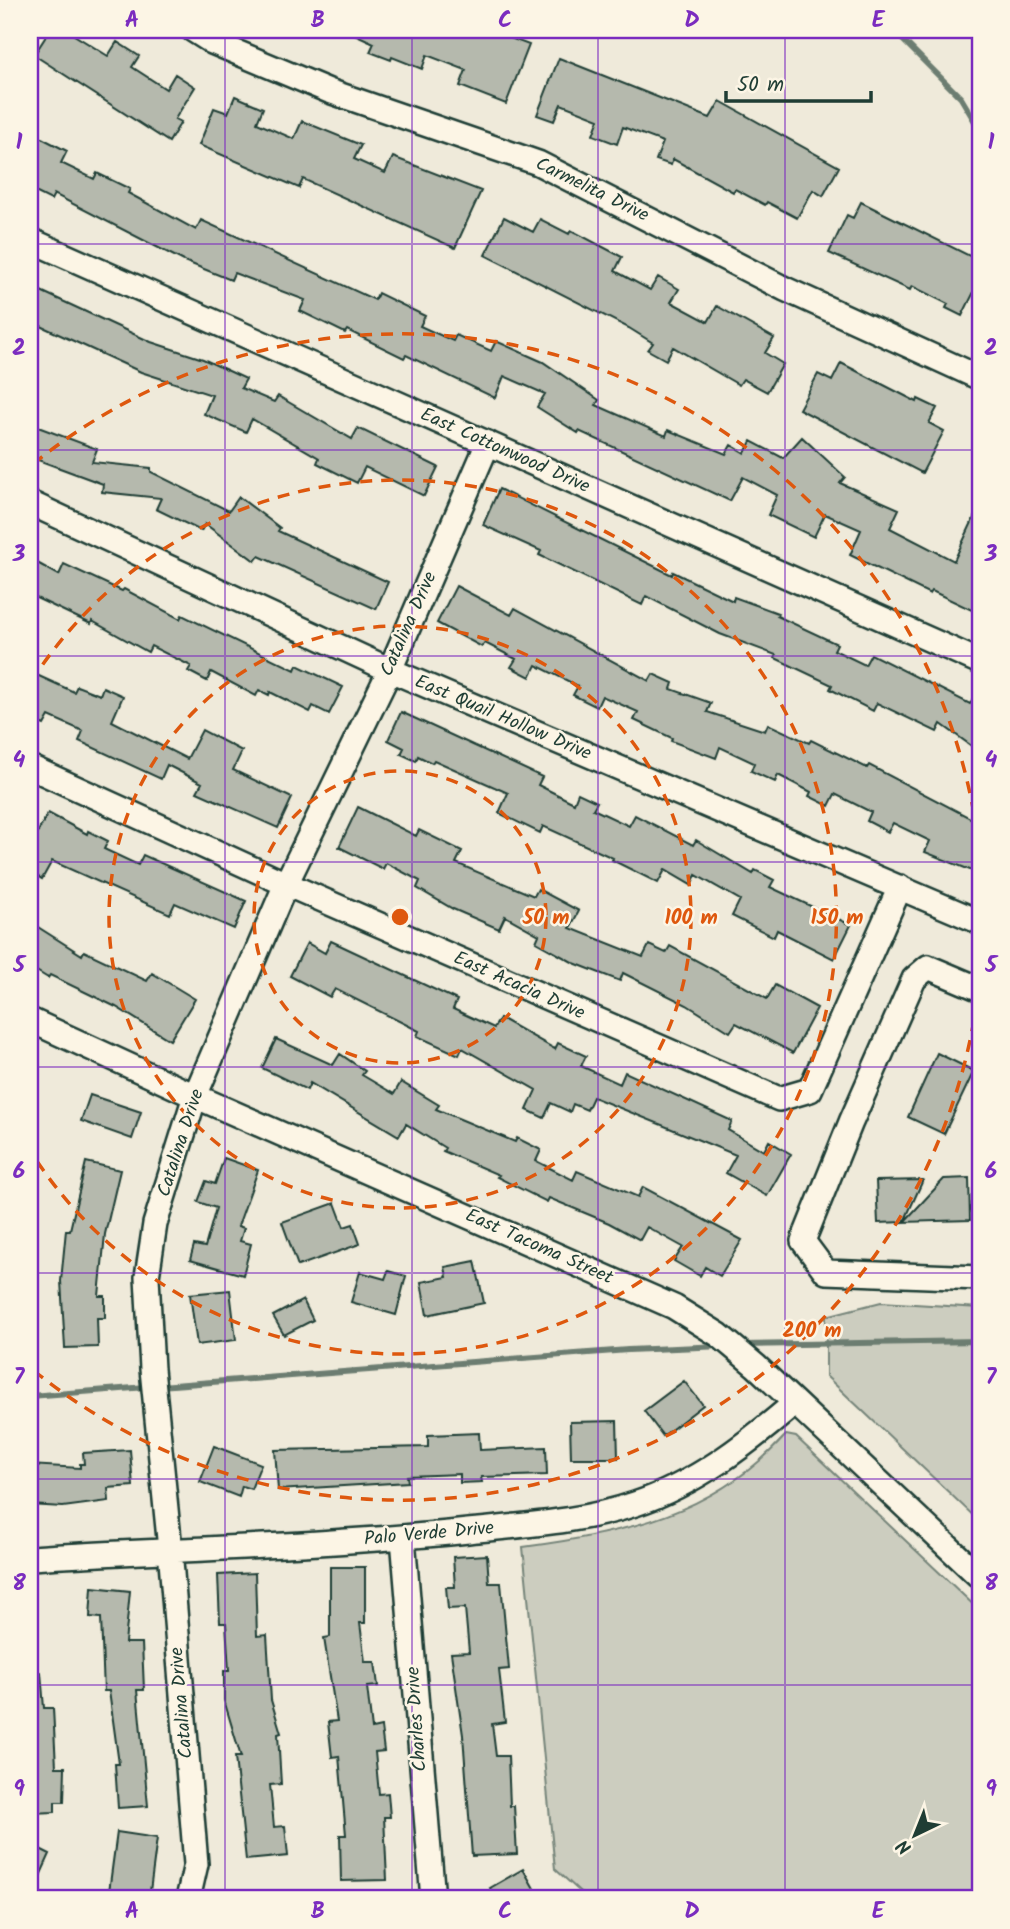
<svg xmlns="http://www.w3.org/2000/svg" width="1010" height="1929" font-family="Kalam,sans-serif">
	<style>
		.grass { fill: #cccdbf; stroke: #76857a; stroke-width: 2 }
		.lines { fill: none; stroke-linecap: round; stroke-linejoin: round }
		.stream { stroke: #6c7d71; stroke-width: 6 }
		.building { fill: #b5b9ad; stroke: #1f3d34; stroke-width: 2 }
		.minor-casing { stroke: #1f3d34; stroke-width: 28 }
		.minor { stroke: #fcf5e5; stroke-width: 23 }
		.grid { fill: none; stroke: #7b2cbf; stroke-width: 2; stroke-opacity: 0.55 }
		.ring { fill: none; stroke: #de580e; stroke-width: 3.5; stroke-dasharray: 12 9 }
		.labels { text-anchor: middle; dominant-baseline: central; stroke-width: 5; stroke-linejoin: round; paint-order: stroke }
		.street-label { font-size: 19px; fill: #1f3d34; stroke: #fcf5e5 }
		.centre { fill: #de580e; stroke: #fcf5e5; stroke-width: 3.5 }
		.ring-label { font-size: 21px; text-anchor: middle; font-weight: bold; fill: #de580e; stroke: #fcf5e5; stroke-width: 5; stroke-linejoin: round; paint-order: stroke }
		.neatline { fill: none; stroke: #7b2cbf; stroke-width: 2.5 }
		.grid-label { font-size: 23px; text-anchor: middle; font-weight: bold; fill: #7b2cbf }
	</style>
	<rect width="100%" height="100%" fill="#efeada"/>
	<filter id="ink" filterUnits="userSpaceOnUse"><feTurbulence type="fractalNoise" baseFrequency=".0143" numOctaves="2"/><feDisplacementMap in="SourceGraphic" scale="14" xChannelSelector="R" yChannelSelector="G"/><feConvolveMatrix kernelMatrix="1 2 1 2 8 2 1 2 1" color-interpolation-filters="sRGB"/></filter>
	<g filter="url(#ink)">
		<path class="grass" d="M881 1302 980 1308V1522L826 1376V1316Z
			M786 1435 796 1437 980 1611V1899H588L555 1869 523 1547C624 1534 716 1513 786 1435Z"/>
		<g class="lines">
			<path class="stream" d="M893 30 961 98 980 130
				M741 1345 980 1341
				M30 1396 628 1350 723 1346"/>
		</g>
		<path class="building" d="M50 30H66L108 56 117 42 139 56 132 67 166 89 175 74 195 87 175 119 181 122 169 142 34 55Z
			M346 30H489L529 45 506 104 460 86 466 70 427 55 422 69 392 57 391 60 370 52 374 43Z
			M559 58 710 118 720 101 839 167 823 196 813 190 797 218 767 202 765 205 735 189 733 192 673 159 671 165 656 160 663 142 623 127 617 144 593 135 599 119 561 104 554 121 537 115Z
			M235 96 263 108 257 123 294 139 302 121 361 145 354 159 385 173 393 157 481 191 455 248 303 179 299 188 199 145 214 108 228 113Z
			M30 132 67 151 61 163 94 179 97 173 130 189 128 193 196 230 201 220 375 300 378 293 425 316 420 326 453 341 456 335 491 351 496 341 543 362 599 400 596 405 666 436 668 430 726 454 731 445 745 453 751 441 783 458 802 437 845 477 840 483 899 509 890 528 954 561 980 505V614L932 591 930 594 850 555 861 530 825 514 814 537 768 515 777 495 743 477 730 501 579 431 578 433 537 407 545 394 504 376 495 398 406 355 404 358 347 330 345 333 300 311 305 300 234 273 231 280 184 261 54 194 51 200 31 190 35 180 30 178Z
			M861 202 980 261V280L962 316 946 308 948 304 912 286 910 290 829 253 847 215 853 218Z
			M504 217 533 232 540 219 569 234 571 230 622 257 615 271 650 290 658 277 679 289 671 302 708 322 717 306 774 338 765 353 783 364 767 392 743 379 739 385 673 347 666 360 648 350 653 343 629 328 485 255Z
			M30 286 151 342 203 359 246 379 241 388 274 402 278 396 352 439 358 428 438 467 424 496 365 467 357 483 317 463 319 458 252 419 246 432 204 414 212 395 141 372 30 321Z
			M841 363 917 402 918 399 937 408 929 423 944 431 922 473 799 409 818 374 832 381Z
			M30 424 97 449 92 462 151 468V472L229 511 239 497 280 528 278 531 388 582 376 609 259 556 255 561 205 524 201 531 156 509 161 498 102 492 103 484 30 457Z
			M499 489 672 575 673 572 733 601 734 597 778 613 777 616 837 644 834 650 865 665 871 654 970 704 980 690V752L941 724 937 732 877 703 873 711 830 689 832 685 775 658 776 655 720 634 646 596 642 605 539 555 541 551 483 525Z
			M30 559 59 575 64 564 122 591 124 589 180 619 182 615 295 670 297 665 343 687 329 714 313 706 310 712 270 692 269 695 259 690 256 696 211 672 207 681 188 671 191 666 151 646 148 652 92 621 91 624 30 595Z
			M456 586 511 615 515 608 649 681 653 674 673 683 671 689 711 703 707 712 765 731 768 724 809 743 811 740 867 768 869 765 980 823V874L925 852 930 841 893 823 888 832 867 821 871 812 835 794 829 806 809 796 811 792 778 775 775 782 751 771 754 763 720 747 716 758 671 741 672 738 634 720 638 712 602 696 597 707 573 695 578 686 536 665 530 677 511 667 516 659 485 643 482 647 437 623Z
			M30 672 74 692 77 686 100 695 103 687 123 696 112 721 187 759 202 730 242 751 233 770 292 798 278 828 197 792 202 783 167 765 161 779 79 741 83 731 49 716 44 725 30 719Z
			M401 712 542 777 538 785 574 803 578 793 597 802 593 809 629 826 635 815 693 845 696 840 753 874 755 870 774 880 770 887 851 925 834 959 777 930 774 937 732 916 740 900 696 875 691 885 665 870 658 883 612 860 613 858 543 826 540 833 499 813 508 793 434 760 432 763 418 756 416 761 401 754 404 748 388 740Z
			M358 807 416 836 419 830 462 851 456 863 534 896 538 889 579 911 570 928 643 957 649 945 666 953 670 946 767 999 775 985 817 1008 793 1053 736 1023 730 1032 687 1005 623 973 620 981 574 963 536 942 539 935 505 916 499 929 453 909 417 888 420 881 386 863 383 869 339 847Z
			M48 813 87 834 88 831 108 841 104 849 138 865 143 855 246 901 234 929 175 903 170 914 52 861 42 879 30 872V834L35 837Z
			M30 922 82 955 84 951 147 981 152 973 195 999 170 1040 116 1007 50 975 48 978 30 967Z
			M331 941 457 1000 453 1009 494 1028 500 1018 555 1049 558 1043 586 1056 581 1066 620 1084 625 1072 732 1121 728 1130 764 1151 769 1141 791 1154 767 1196 726 1173 736 1155 593 1097 587 1110 573 1104 570 1112 551 1103 544 1118 527 1110 536 1090 462 1048 459 1055 417 1036 419 1031 335 989 330 997 290 976 307 943 325 953Z
			M276 1039 333 1065 340 1054 365 1071 362 1075 394 1094 401 1082 439 1105 436 1109 515 1142 517 1138 541 1150 536 1161 573 1180 577 1171 638 1197 643 1187 742 1240 720 1276 705 1267 700 1276 674 1261 683 1247 647 1227 640 1240 609 1223 549 1198 547 1202 497 1177 499 1175 443 1151 445 1148 406 1124 399 1136 310 1083 307 1090 262 1068Z
			M937 1053 974 1071 944 1134 908 1117Z
			M90 1095 141 1112 132 1139 81 1121Z
			M224 1158 258 1170 238 1226 244 1228 240 1241 251 1244 243 1275 190 1260 194 1245 205 1247 216 1208 198 1202 206 1181 215 1184Z
			M86 1162 120 1170 105 1234 99 1296H105V1318H97L98 1347 65 1348 61 1281 66 1230H70Z
			M969 1178 970 1220 904 1222 944 1179Z
			M923 1180 904 1222 878 1223 876 1181Z
			M335 1203 344 1227 353 1224 360 1244 298 1266 282 1222Z
			M475 1261 484 1303 427 1315 421 1282 447 1277 445 1267Z
			M388 1271 406 1276 396 1315 351 1302 360 1272 385 1279Z
			M230 1290 236 1340 197 1345 190 1294Z
			M303 1300 313 1320 284 1335 273 1316Z
			M684 1381 703 1405 663 1436 644 1411Z
			M617 1421 618 1458H571L570 1422Z
			M479 1433 480 1450 546 1447 547 1475 481 1477 482 1482 460 1483V1474L407 1476 408 1482 278 1490 275 1450 428 1447V1435Z
			M214 1446 261 1464 251 1489 242 1486 239 1497 200 1482Z
			M130 1450 133 1486 108 1488 109 1501 63 1507 30 1505V1465L80 1468V1464H84L83 1453Z
			M487 1555 489 1583H501L509 1669 499 1670 505 1722 492 1724 496 1756H508L510 1806H514L517 1854 472 1856 463 1735 451 1653 469 1652 465 1608 448 1609 446 1587H455L453 1557Z
			M330 1567H365V1623H360L365 1662H375L378 1686 367 1687 372 1729 381 1727 384 1751 375 1752 379 1794 388 1793 390 1817H384L387 1880 341 1881 340 1835H346L339 1756 332 1757 328 1722 337 1721 324 1638 330 1637Z
			M255 1573 257 1636 267 1635 271 1700 281 1733 278 1734 281 1784 270 1785 274 1827 285 1826 288 1856 246 1860 235 1757H241L224 1700V1671H229L226 1623H220L218 1575Z
			M92 1587 130 1591 125 1643H142L144 1690H137L148 1806 118 1808 115 1764H119L109 1691H104L101 1618 90 1617Z
			M41 1672 44 1708H53L56 1767H65L64 1802H55V1812L30 1813V1673Z
			M117 1832 157 1838 149 1899H108Z
			M30 1844 50 1854 30 1898Z
			M523 1869 540 1899H497L490 1888Z"/>
		<g class="lines">
			<g class="minor-casing">
				<path id="minor" d="M193 30 212 42 329 91 538 163 785 289 980 378
					M30 240 980 662
					M30 503 390 670 980 922
					M30 767 286 884 779 1099 810 1090 900 887
					M980 989 928 967 914 979 851 1122 803 1241 826 1272 980 1278
					M30 1020 195 1096 674 1307 719 1335 756 1366 980 1577
					M403 1538 433 1899
					M30 1558C176 1549 323 1546 468 1531 524 1525 582 1522 635 1504 696 1484 747 1444 795 1403
					M188 1899 196 1864 170 1549 152 1369 147 1277 155 1224 195 1096 286 884 390 670 488 443"/>
			</g>
			<use href="#minor" class="minor"/>
		</g>
	</g>
	<path class="grid" d="M225 30V1899M412 30V1899M598 30V1899M785 30V1899M30 244H980M30 450H980M30 656H980M30 862H980M30 1067H980M30 1273H980M30 1479H980M30 1685H980"/>
	<g class="ring">
		<circle cx="400" cy="917" r="146"/>
		<circle cx="400" cy="917" r="291"/>
		<path d="M31 682A437 437 0 1 1 31 1152"/>
		<path d="M980 978A583 583 0 0 1 33 1370M33 464A583 583 0 0 1 980 856"/>
	</g>
	<g class="labels">
		<g class="street-label">
			<text transform="translate(592 190) rotate(26)">Carmelita Drive</text>
			<text transform="translate(505 451) rotate(24)">East Cottonwood Drive</text>
			<text transform="translate(409 624) rotate(-66)">Catalina Drive</text>
			<text transform="translate(503 718) rotate(23)">East Quail Hollow Drive</text>
			<text transform="translate(519 986) rotate(24)">East Acacia Drive</text>
			<text transform="translate(181 1143) rotate(-72)">Catalina Drive</text>
			<text transform="translate(539 1247) rotate(24)">East Tacoma Street</text>
			<text transform="translate(429 1534) rotate(-5)">Palo Verde Drive</text>
			<text transform="translate(182 1703) rotate(-95)">Catalina Drive</text>
			<text transform="translate(417 1719) rotate(-94)">Charles Drive</text>
		</g>
	</g>
	<circle cx="400" cy="917" r="10" class="centre"/>
	<g class="ring-label">
		<text x="546" y="924">50 m</text>
		<text x="691" y="924">100 m</text>
		<text x="837" y="924">150 m</text>
		<text x="812" y="1337">200 m</text>
	</g>
	<rect width="1010" height="1929" fill="none" stroke="#fcf5e5" stroke-width="77"/>
	<g transform="translate(915 1835) rotate(223)" stroke="#fcf5e5" stroke-width="5" paint-order="stroke">
	<path d="M0-5L12 26L0 18L-12 26Z" fill="#1f3d34"/>
	<text y="-10" font-size="19" font-weight="bold" text-anchor="middle" fill="#1f3d34">N</text>
	</g>
	<path d="M726 91v10h145v-10" fill="none" stroke="#1f3d34" stroke-width="3.5"/>
	<text x="737" y="91" font-size="21" fill="#1f3d34" stroke="#fcf5e5" stroke-width="5" paint-order="stroke">50 m</text>
	<rect x="38" y="38" width="934" height="1852" class="neatline"/>
	<g class="grid-label">
		<text x="132" y="27">A</text>
		<text x="318" y="27">B</text>
		<text x="505" y="27">C</text>
		<text x="692" y="27">D</text>
		<text x="878" y="27">E</text>
		<text x="19" y="149">1</text>
		<text x="991" y="149">1</text>
		<text x="19" y="355">2</text>
		<text x="991" y="355">2</text>
		<text x="19" y="561">3</text>
		<text x="991" y="561">3</text>
		<text x="19" y="767">4</text>
		<text x="991" y="767">4</text>
		<text x="19" y="972">5</text>
		<text x="991" y="972">5</text>
		<text x="19" y="1178">6</text>
		<text x="991" y="1178">6</text>
		<text x="19" y="1384">7</text>
		<text x="991" y="1384">7</text>
		<text x="19" y="1590">8</text>
		<text x="991" y="1590">8</text>
		<text x="19" y="1796">9</text>
		<text x="991" y="1796">9</text>
		<text x="132" y="1918">A</text>
		<text x="318" y="1918">B</text>
		<text x="505" y="1918">C</text>
		<text x="692" y="1918">D</text>
		<text x="878" y="1918">E</text>
	</g>
</svg>
